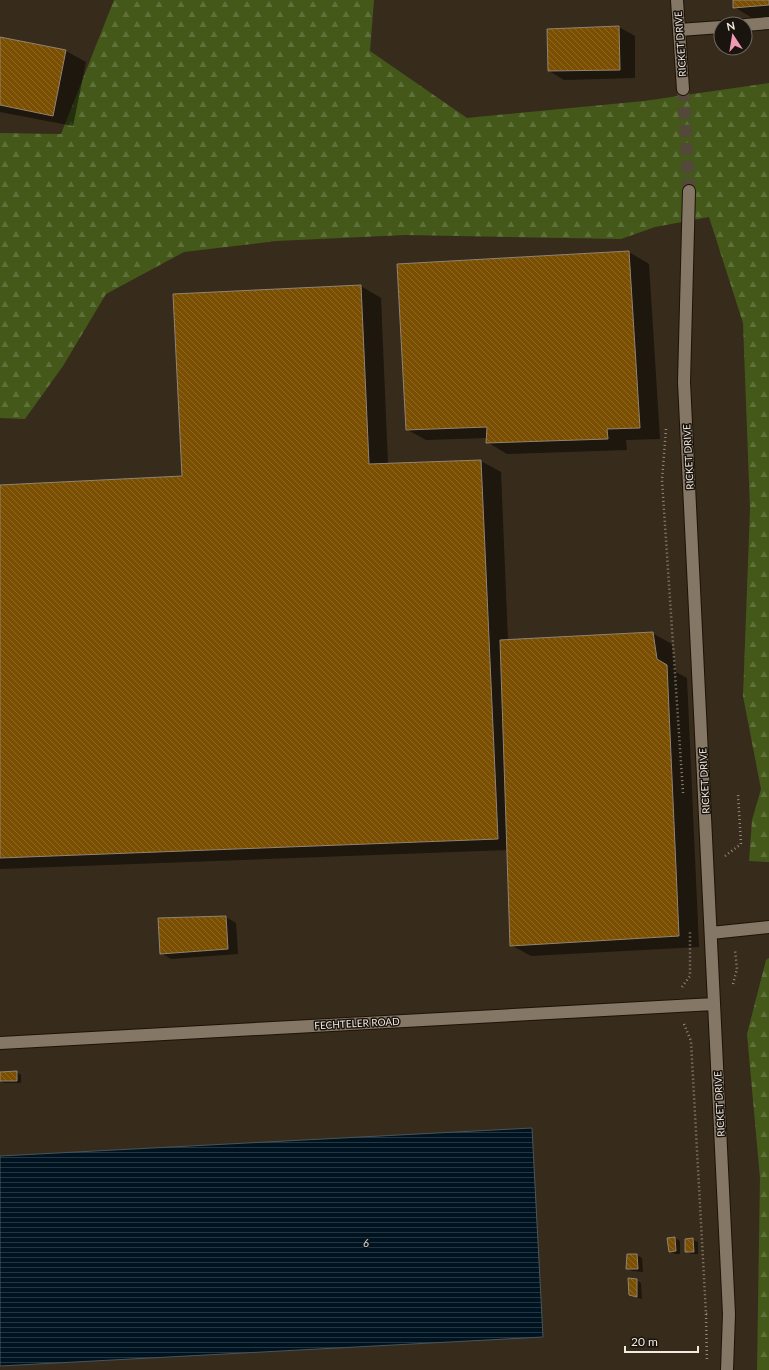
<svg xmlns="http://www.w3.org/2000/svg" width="769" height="1370" font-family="Lato,sans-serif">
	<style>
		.forest { fill: url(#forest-firs) }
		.water { fill: url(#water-rules); stroke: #49545b }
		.shadow { fill: #0007 }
		.building { fill: url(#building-back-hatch); stroke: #918372 }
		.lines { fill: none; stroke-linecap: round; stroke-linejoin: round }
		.street-tunnel { stroke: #53483a; stroke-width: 12; stroke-dasharray: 12 6; stroke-linecap: butt }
		.lane-casing { stroke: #1e1305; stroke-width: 14 }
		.street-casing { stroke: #1e1305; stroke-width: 14 }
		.path { stroke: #93897d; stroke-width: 2.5; stroke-dasharray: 1 3; stroke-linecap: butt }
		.lane { stroke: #857766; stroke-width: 12 }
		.street { stroke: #857766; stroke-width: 12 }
		.labels { text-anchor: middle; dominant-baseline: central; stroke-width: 3; stroke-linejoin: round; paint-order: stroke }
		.street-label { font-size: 10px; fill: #f2eae1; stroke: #1a140e }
		.water-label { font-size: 11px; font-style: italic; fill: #b8dbf5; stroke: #1a140e }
	</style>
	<defs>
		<pattern id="forest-firs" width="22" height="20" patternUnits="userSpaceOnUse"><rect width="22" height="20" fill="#445919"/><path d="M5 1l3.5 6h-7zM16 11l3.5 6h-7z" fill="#5f713a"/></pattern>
		<pattern id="water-rules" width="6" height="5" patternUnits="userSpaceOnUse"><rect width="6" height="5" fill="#001321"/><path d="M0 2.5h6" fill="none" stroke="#263641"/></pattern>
		<pattern id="building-back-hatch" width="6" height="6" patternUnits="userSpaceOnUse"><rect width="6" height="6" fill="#7b4f01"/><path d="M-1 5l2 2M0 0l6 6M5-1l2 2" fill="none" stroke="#8e6826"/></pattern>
	</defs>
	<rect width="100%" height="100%" fill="#372b1c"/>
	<path class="forest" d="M114 0H374L370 51 467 118 644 101 769 83V862L749 861 752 820 761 789 743 696 750 509 743 323 709 217 655 227 621 239 405 235 276 241 184 252 106 294 63 366 25 419 0 418V133L61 134Z
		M769 958V1370H757L760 1178 747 1034 766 960Z"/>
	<path class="water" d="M532 1128 543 1337 0 1366V1156Z"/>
	<path class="shadow" d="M734 0H769V18L754 19 734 7Z
		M619 27 635 36V78L564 80 549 71 548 30Z
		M0 38 66 51 86 62 73 126 0 112Z
		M629 252 649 264 660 439 626 440 627 450 507 454 487 442V438L426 440 406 429Z
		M361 286 381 298 388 464 481 461 501 472 508 641 652 633 672 644 676 672 687 678 699 947 531 956 511 945 508 850 0 869V486L183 476Z
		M226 917 236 923 238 954 171 959 161 953 159 919Z
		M16 1072 21 1075V1083H4L0 1080V1073Z
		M675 1238 680 1241V1254H675L670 1251Z
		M686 1240H693L698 1242V1254H691L686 1251Z
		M628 1255H637L642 1258 643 1272 632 1271 627 1268Z
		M636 1280 641 1283 642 1299 630 1295Z"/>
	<path class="building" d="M733 0H769V5L733 8Z
		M619 26 620 70 548 71 547 29Z
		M0 37 66 50 53 116 0 105Z
		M629 251 640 428 607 429 608 439 486 443 487 427 406 430 397 264Z
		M361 285 369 464 481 460 498 839 0 858V485L182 476 173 294Z
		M653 632 657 659 667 665 679 936 510 946 500 640Z
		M226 916 228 949 160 954 158 918Z
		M17 1071V1081H0V1072Z
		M675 1237 676 1251 669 1252 667 1238Z
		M693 1238 694 1252H685V1239Z
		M627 1254H637L638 1269H626Z
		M628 1278 637 1279V1297L629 1295Z"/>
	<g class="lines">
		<path class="street-tunnel" d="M683 89 689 191"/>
		<g class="lane-casing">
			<path id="lane" d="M745 25 769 23
				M679 30 721 27"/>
		</g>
		<g class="street-casing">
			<path id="street" d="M677 0 683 89
				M689 191 684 382 729 1314 727 1370
				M711 933 769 927
				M0 1043 714 1004"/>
		</g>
		<path class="path" d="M666 429 662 480 683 793
			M725 856 741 844 738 794
			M733 984 737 969 735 950
			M682 987 690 976V930
			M684 1024 691 1041 706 1314H710
			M706 1314 707 1362"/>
		<use href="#lane" class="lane"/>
		<use href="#street" class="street"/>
	</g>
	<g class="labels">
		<g class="street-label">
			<text transform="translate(680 44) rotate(-94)">RICKET DRIVE</text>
			<text transform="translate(688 457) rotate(-93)">RICKET DRIVE</text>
			<text transform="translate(704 781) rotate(-93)">RICKET DRIVE</text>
			<text transform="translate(357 1023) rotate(-3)">FECHTELER ROAD</text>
			<text transform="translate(719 1104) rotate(-93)">RICKET DRIVE</text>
		</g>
		<g class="water-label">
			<text x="366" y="1242">6</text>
		</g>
	</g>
	<g transform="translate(733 36) rotate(348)"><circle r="19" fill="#1a140e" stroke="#706a62"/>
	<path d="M0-3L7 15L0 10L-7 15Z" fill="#f09ab6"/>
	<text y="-6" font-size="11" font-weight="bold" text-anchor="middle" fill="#f2eae1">N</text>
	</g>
	<path d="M625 1346v6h73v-6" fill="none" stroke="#f2eae1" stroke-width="2"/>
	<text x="631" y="1346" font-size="12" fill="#f2eae1" stroke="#1a140e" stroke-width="3" paint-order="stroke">20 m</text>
</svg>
